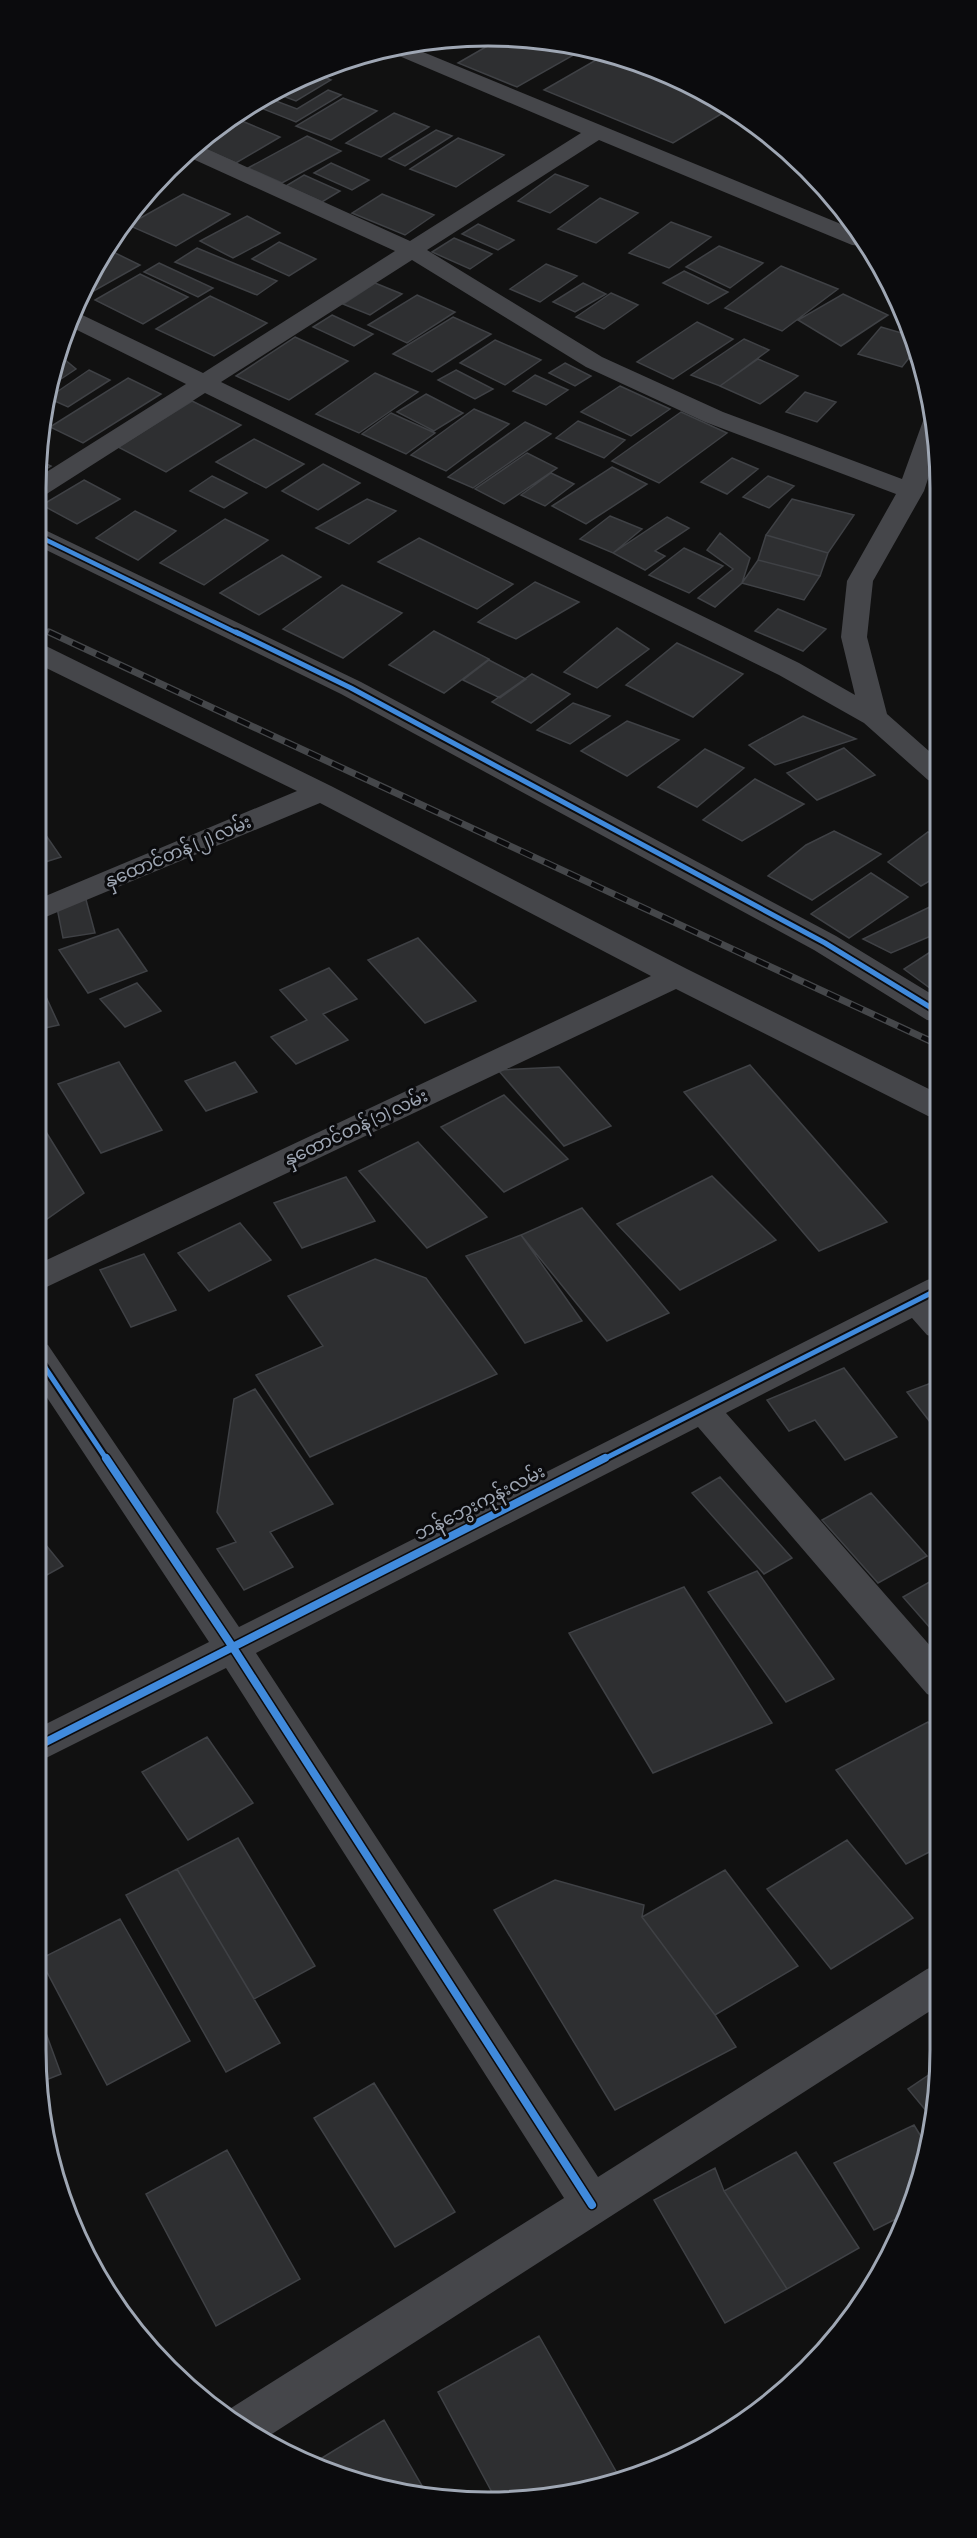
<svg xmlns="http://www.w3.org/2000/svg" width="977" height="2538" font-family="'Sofia Sans Condensed','Noto Sans Myanmar',sans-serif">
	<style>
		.building { fill: #2e2f31; stroke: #3f4145; stroke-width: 1.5 }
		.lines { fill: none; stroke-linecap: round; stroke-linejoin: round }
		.minor { fill: #45464a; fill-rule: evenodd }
		.rail-far1-casing { stroke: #45474a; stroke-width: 4.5 }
		.rail-casing { stroke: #45474a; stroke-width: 7 }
		.rail-far1 { stroke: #0b0b0d; stroke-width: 3; stroke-dasharray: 10; stroke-linecap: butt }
		.rail { stroke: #0b0b0d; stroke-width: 4.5; stroke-dasharray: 13; stroke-linecap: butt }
		.cycleway-far2-casing { stroke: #0b0b0d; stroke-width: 8 }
		.cycleway-far1-casing { stroke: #0b0b0d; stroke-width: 9 }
		.cycleway-casing { stroke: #0b0b0d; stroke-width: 11 }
		.cycleway-far2 { stroke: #408adc; stroke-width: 4.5 }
		.cycleway-far1 { stroke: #408adc; stroke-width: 5 }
		.cycleway { stroke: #408adc; stroke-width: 8 }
		.labels { text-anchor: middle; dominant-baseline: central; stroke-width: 6; stroke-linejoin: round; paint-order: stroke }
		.street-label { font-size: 18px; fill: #9fa7b4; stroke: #0b0b0d }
		.rim { fill: none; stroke: #9fa7b4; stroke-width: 3 }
	</style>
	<rect width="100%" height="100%" fill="#111"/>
	<path class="building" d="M503 37H518L586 48 517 87 458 63Z
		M608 53 731 108 673 143 544 90Z
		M314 73 331 80 296 101 272 92Z
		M328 90 341 95 296 122 251 104 263 96 297 109Z
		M343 98 377 111 331 140 296 126Z
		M394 113 429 127 381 157 346 143Z
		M242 121 280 137 236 163 197 146Z
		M436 130 452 136 405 166 389 159Z
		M307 136 341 151 282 183 248 168Z
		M458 138 504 155 456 187 410 169Z
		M331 163 369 180 352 190 314 173Z
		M555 174 588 186 550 213 518 201Z
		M304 175 340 191 322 202 286 186Z
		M183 194 230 214 176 246 128 225Z
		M382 194 434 215 405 235 352 213Z
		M600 198 638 213 596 243 558 229Z
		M247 216 280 233 233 258 200 241Z
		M671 222 711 237 669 268 629 253Z
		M478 224 514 240 498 250 462 234Z
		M454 238 492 254 470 269 432 252Z
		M279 242 316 259 289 276 252 259Z
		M719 246 763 263 730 288 686 267Z
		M197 248 277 281 257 295 175 262Z
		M107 249 140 265 85 296 81 294Z
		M159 263 213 288 198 297 144 272Z
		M546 264 577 276 540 302 510 289Z
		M781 266 838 289 782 331 725 308Z
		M684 271 728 292 708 304 663 283Z
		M140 274 188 297 143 324 95 300Z
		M375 283 402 294 370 315 343 304Z
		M583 283 606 294 575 312 553 302Z
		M611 293 638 305 604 329 576 317Z
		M843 294 888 315 841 346 798 320Z
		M417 295 455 312 407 343 368 325Z
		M210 296 267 323 214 356 156 329Z
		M332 315 373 334 354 346 313 327Z
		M453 317 491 334 432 372 393 354Z
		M697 322 733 339 673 379 637 362Z
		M881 327 912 336 916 349 902 367 858 354Z
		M295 337 348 361 289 400 236 376Z
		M744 339 769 350 720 386 691 375Z
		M495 340 541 360 505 385 460 363Z
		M58 354 76 369 49 387 52 371Z
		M758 359 798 376 760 404 720 386Z
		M565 363 591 376 575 386 549 373Z
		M89 370 110 380 68 407 48 398Z
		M456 370 493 389 475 399 438 380Z
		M375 373 418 392 359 433 316 414Z
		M535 375 568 390 546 405 513 391Z
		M128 378 161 394 83 443 50 427Z
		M620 386 670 409 631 436 581 412Z
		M805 392 836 402 817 422 786 412Z
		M426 394 463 413 434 431 397 412Z
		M192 401 241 425 166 472 118 447Z
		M474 409 509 424 446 471 411 455Z
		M681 412 727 433 659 483 612 461Z
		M391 413 435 433 406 454 362 434Z
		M578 421 625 440 604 458 556 438Z
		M525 422 551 434 473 488 448 477Z
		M254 439 304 464 266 488 216 462Z
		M527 453 557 468 504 504 475 489Z
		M732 458 758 469 727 494 701 482Z
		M40 461 51 466 38 474Z
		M323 464 360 483 318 510 282 491Z
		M612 467 647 484 586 524 552 506Z
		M551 473 574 484 545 506 521 495Z
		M212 476 247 493 224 508 190 491Z
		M768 476 794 486 769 508 743 497Z
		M84 480 120 499 77 524 42 505Z
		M367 499 396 511 349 544 316 528Z
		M792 499 854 515 828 553 766 535Z
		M135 511 176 531 138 560 96 538Z
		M610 516 642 529 613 553 580 539Z
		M667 517 689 528 655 551 665 556 645 570 613 553Z
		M225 519 268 540 204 585 160 563Z
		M720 533 750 558 742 583 715 607 698 598 733 569 707 550Z
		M766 535 828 553 820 576 758 560Z
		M419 538 513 584 477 609 378 562Z
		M684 548 723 566 689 593 649 575Z
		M282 555 321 577 259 615 220 593Z
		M758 560 820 576 804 600 742 583Z
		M535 582 579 602 516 639 478 622Z
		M342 585 402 613 343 658 283 629Z
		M778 609 826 629 803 651 755 631Z
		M617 628 649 649 597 688 564 672Z
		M434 631 489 659 444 693 389 665Z
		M677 643 743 674 693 717 626 685Z
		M489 660 526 679 500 698 463 680Z
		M532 674 570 694 531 723 492 702Z
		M573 703 610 716 570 744 537 730Z
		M803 716 856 739 775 765 749 745Z
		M627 721 679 740 627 776 581 751Z
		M844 748 875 775 817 800 787 773Z
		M705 749 744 768 697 807 658 787Z
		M755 779 804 804 742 841 703 820Z
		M36 821 61 857 36 865Z
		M834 831 881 854 812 900 768 876 806 845Z
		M928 832 938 837V876L921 886 888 862Z
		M871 873 908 897 849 938 811 914Z
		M85 896 95 933 63 938 57 908Z
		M938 903V933L891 953 863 939Z
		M118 929 147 971 88 993 59 950Z
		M418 938 476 1001 425 1023 368 960Z
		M938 947V994L904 969Z
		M329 968 357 999 323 1014 348 1040 296 1064 271 1037 307 1020 280 990Z
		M36 975 59 1025 36 1030Z
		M137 983 161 1011 125 1027 100 999Z
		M119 1062 162 1130 101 1153 58 1084Z
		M235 1062 257 1092 206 1111 185 1081Z
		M750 1065 887 1222 819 1251 684 1092Z
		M559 1067 611 1126 564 1146 498 1070Z
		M504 1095 568 1159 504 1192 441 1127Z
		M38 1119 84 1193 47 1219 36 1210Z
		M418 1142 487 1217 427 1248 359 1171Z
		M712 1176 776 1240 680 1290 617 1224Z
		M346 1177 375 1221 302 1248 274 1203Z
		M582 1208 669 1313 607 1341 521 1235Z
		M240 1223 271 1260 209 1291 178 1253Z
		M521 1235 582 1321 525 1343 466 1256Z
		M144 1254 176 1310 131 1327 100 1270Z
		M375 1259 426 1278 497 1374 310 1457 256 1375 323 1346 288 1296Z
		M844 1368 897 1437 845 1460 815 1420 789 1431 767 1400Z
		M939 1380 940 1435 907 1392Z
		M255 1389 333 1504 270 1532 293 1567 244 1590 217 1549 236 1542 217 1512 234 1399Z
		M720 1477 792 1558 764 1574 692 1493Z
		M871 1493 927 1556 878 1583 822 1520Z
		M36 1533 63 1566 36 1581Z
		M757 1571 834 1679 786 1702 708 1592Z
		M940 1576V1638H939L903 1597Z
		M684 1587 772 1723 653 1773 569 1633Z
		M928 1722 940 1738 941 1846 906 1864 836 1770Z
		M207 1737 253 1803 188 1840 142 1772Z
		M238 1838 315 1966 254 1999 177 1869Z
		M847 1840 913 1918 831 1969 767 1889Z
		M177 1869 280 2043 226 2072 126 1895Z
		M725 1870 798 1966 715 2015 642 1917Z
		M555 1880 644 1905 642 1917 715 2015 736 2047 615 2110 494 1910Z
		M120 1919 190 2041 107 2085 40 1959Z
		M36 2006 61 2074 41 2082 36 2050Z
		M939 2068 932 2118 908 2089Z
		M374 2083 455 2212 395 2247 314 2118Z
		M914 2125 928 2148 925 2167 908 2213 874 2230 834 2163Z
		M227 2150 300 2279 216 2326 146 2194Z
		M796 2152 859 2248 787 2289 724 2191Z
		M715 2168 724 2191 787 2289 725 2323 654 2200Z
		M539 2336 621 2480 577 2493 494 2496 438 2392Z
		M384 2420 429 2498 343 2478 312 2464Z"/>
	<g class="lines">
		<path class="minor" d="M406 45 853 229 863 246 852 245 599 140 427 250 602 357 723 412 902 479 923 421 926 416 933 414 937 429V451L924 491 873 581 867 637 887 714 938 759V783L928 780 864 723 779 675 205 393 45 495 36 498 37 478 186 384 69 326 74 311 203 373 395 251 184 155 196 144 410 241 581 133 385 50ZM412 260 586 367 705 422 896 494 847 581 841 637 855 695 799 663 221 382Z
			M36 527 45 530 361 682 836 936 938 998 939 1022 927 1020 814 950 341 694 36 545Z
			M36 644 46 646 331 786 687 969 939 1094V1119L928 1116 676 989 36 1292V1265L651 976 320 803 36 921V900L297 791 36 663Z
			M939 1276V1339L927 1335 912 1318 726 1413 940 1657V1699L927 1694 698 1427 256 1653 598 2177 927 1969 941 1964V2004L261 2441 227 2413 228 2410 564 2198 226 1668 36 1763V1729L209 1642 36 1381V1341L48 1345 239 1627 927 1280Z"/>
		<g class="rail-far1-casing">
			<path id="rail-far1" d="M36 626 52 634"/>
		</g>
		<g class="rail-casing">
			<path id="rail" d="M49 632 939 1045"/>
		</g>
		<use href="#rail-far1" class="rail-far1"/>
		<use href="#rail" class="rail"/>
		<g class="cycleway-far2-casing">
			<path id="cycleway-far2" d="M36 535 239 634"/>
		</g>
		<g class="cycleway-far1-casing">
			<path id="cycleway-far1" d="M236 632 351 688 825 943 938 1012
				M36 1354 107 1460
				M602 1460 939 1289"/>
		</g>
		<g class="cycleway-casing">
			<path id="cycleway" d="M106 1458 232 1646 592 2205
				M36 1747 605 1458"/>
		</g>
		<use href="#cycleway-far2" class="cycleway-far2"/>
		<use href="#cycleway-far1" class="cycleway-far1"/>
		<use href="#cycleway" class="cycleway"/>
	</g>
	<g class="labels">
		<g class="street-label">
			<text transform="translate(178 852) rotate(-23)">နှထောင်တန် (၂) လမ်း</text>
			<text transform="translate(356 1128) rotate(-25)">နှထောင်တန် (၁) လမ်း</text>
			<text transform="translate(480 1503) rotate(-27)">ဘန်ဘွေးကုန်းလမ်း</text>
		</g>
	</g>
	<path d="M0 0H977V2538H0ZM488 46H488A442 442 0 0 1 930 488V2050A442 442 0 0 1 488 2492H488A442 442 0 0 1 46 2050V488A442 442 0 0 1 488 46Z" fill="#0b0b0d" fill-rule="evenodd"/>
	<path class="rim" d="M488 46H488A442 442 0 0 1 930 488V2050A442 442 0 0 1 488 2492H488A442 442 0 0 1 46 2050V488A442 442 0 0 1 488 46Z"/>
</svg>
